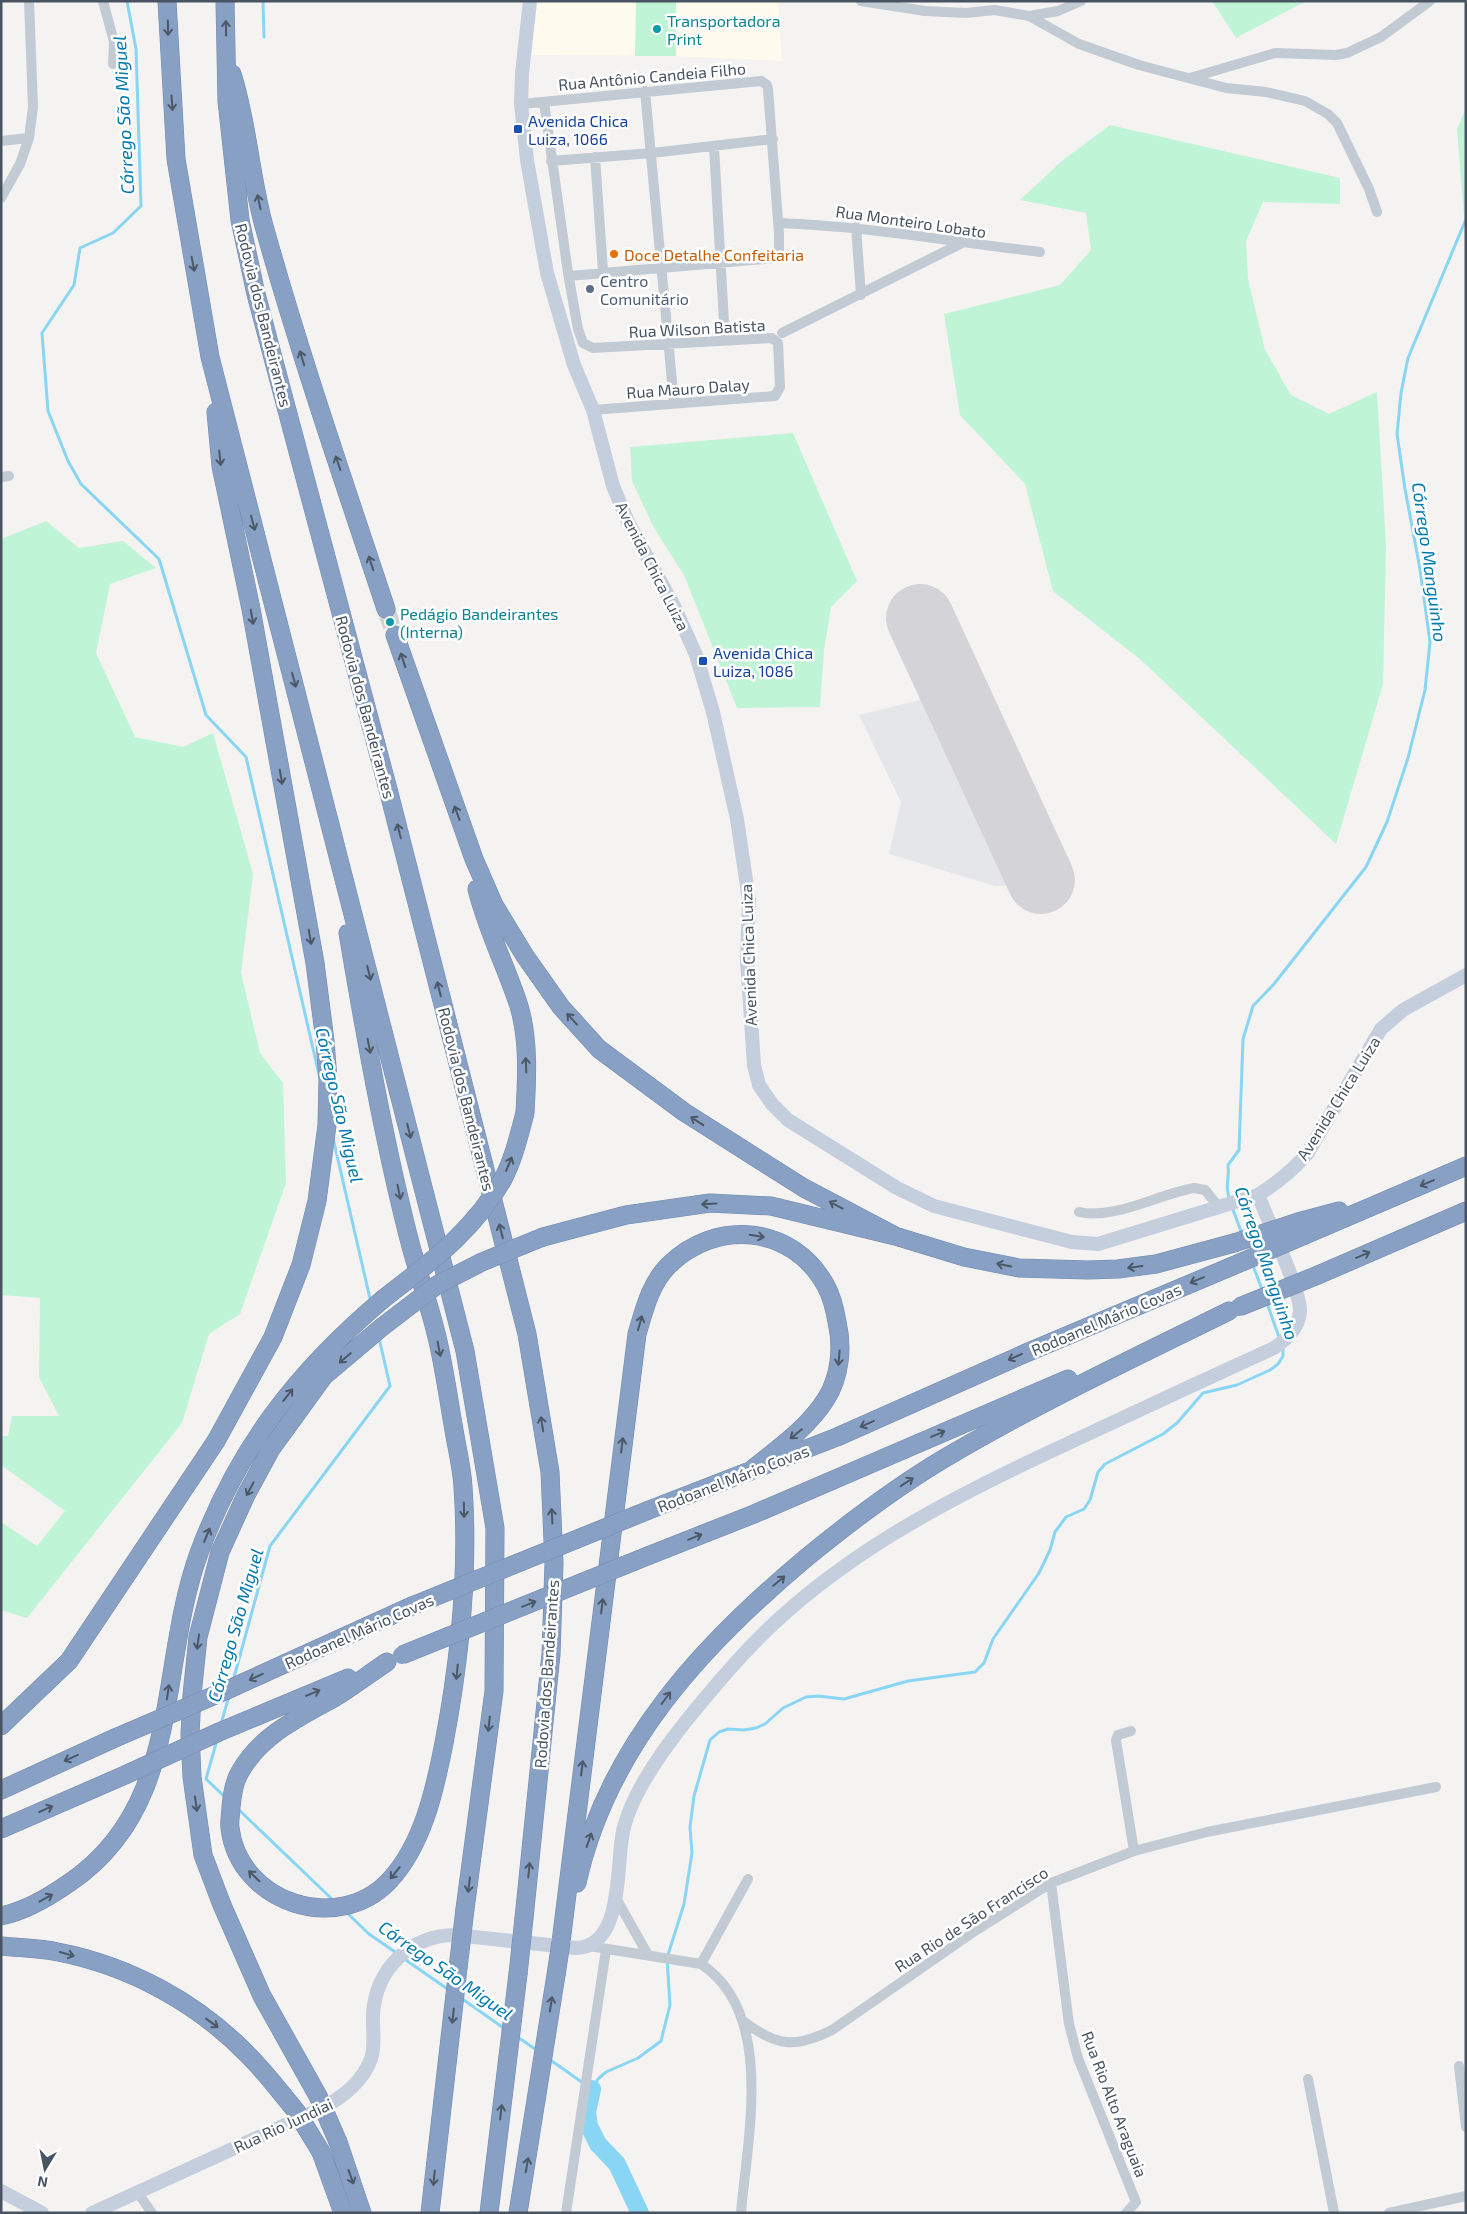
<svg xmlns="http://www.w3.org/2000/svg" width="1467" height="2214" font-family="'Exo 2',sans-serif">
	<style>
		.commercial { fill: #fefaed }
		.airport { fill: #e4e6ea }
		.green { fill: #bff4d7 }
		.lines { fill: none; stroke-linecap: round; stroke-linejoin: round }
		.stream { stroke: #89d5f4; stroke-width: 3 }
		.river { stroke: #89d5f4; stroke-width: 18 }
		.runway { stroke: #d4d4d8; stroke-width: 68 }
		.highway-tunnel { stroke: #d2d2d5; stroke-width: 18; stroke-dasharray: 18 9; stroke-linecap: butt }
		.highway-casing { stroke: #728bb0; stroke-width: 19 }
		.street { stroke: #c2cbd4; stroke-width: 10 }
		.secondary { stroke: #c4cedc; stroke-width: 14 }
		.highway { stroke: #87a0c4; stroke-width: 18 }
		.highway-bridge-casing { stroke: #728bb0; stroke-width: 19; stroke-linecap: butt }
		.highway-bridge { stroke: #87a0c4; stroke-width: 18 }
		.oneway { stroke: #4b5867 }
		.culture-dot { fill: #0f9aa8; stroke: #fff; stroke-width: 2 }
		.transit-dot { fill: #1a4fb4; stroke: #fff; stroke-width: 2 }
		.food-dot { fill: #e8710a; stroke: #fff; stroke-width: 2 }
		.service-dot { fill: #5c6f8a; stroke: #fff; stroke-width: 2 }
		.labels { text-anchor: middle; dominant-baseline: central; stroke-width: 5; stroke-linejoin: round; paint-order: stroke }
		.culture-label { font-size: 16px; fill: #0d838f; stroke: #fff; text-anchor: start }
		.street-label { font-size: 16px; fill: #485462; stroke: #fff }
		.transit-label { font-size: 16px; fill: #164399; stroke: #fff; text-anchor: start }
		.food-label { font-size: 16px; fill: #c56008; stroke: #fff; text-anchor: start }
		.service-label { font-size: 16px; fill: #4e5e75; stroke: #fff; text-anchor: start }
		.water-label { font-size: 18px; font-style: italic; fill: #027aac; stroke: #fff }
	</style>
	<rect width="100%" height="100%" fill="#f5f2f2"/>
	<path class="commercial" d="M537 1H778L782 61 676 56 532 55Z"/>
	<path class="airport" d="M931 611 994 741 1055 874 1029 886H995L889 854 901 802 859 715 940 695 908 623Z"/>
	<path class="green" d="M636 1H676V56H635Z
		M1212 1H1306L1236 38Z
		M1466 108V242L1457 129Z
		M1110 125 1340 178V204L1263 202 1246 241 1248 279 1265 350 1291 395 1329 414 1377 392 1386 546 1383 684 1336 844 1141 660 1053 591 1025 484 960 415 944 314 1060 285 1091 250 1086 213 1020 200 1063 160Z
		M793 433 857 581 831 607 824 650 820 707 737 708 684 575 654 528 632 481 630 447Z
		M46 521 79 548 123 541 156 568 110 584 96 653 135 737 183 747 213 733 253 874 241 973 260 1053 283 1083 286 1183 240 1314 209 1334 182 1423 27 1618 1 1610V1522L37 1546 65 1511 1 1465V1436H8L12 1416H59L39 1377 40 1298 1 1295V539Z"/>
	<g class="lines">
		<path class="stream" d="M127 1 136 49 141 206 113 233 80 248 74 285 42 333 48 411 68 461 81 484 159 559 206 715 246 757 320 1079
			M263 1 264 37
			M333 1138 371 1303
			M1230 1201C1224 1182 1230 1181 1228 1165L1239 1150 1243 1039 1253 1006 1274 984 1366 867 1387 822 1408 758 1425 690 1430 642 1420 569 1405 489 1397 434 1401 393 1408 358 1466 219
			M1232 1207 1242 1234
			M1252 1263 1263 1292
			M1267 1303 1280 1340
			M233 1681 270 1546 390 1386 379 1338
			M221 1724 229 1696
			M217 1740 206 1779 226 1798
			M238 1809 333 1900
			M345 1911 369 1934 398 1954
			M403 1958 449 1990
			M461 1998 505 2029
			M516 2036 538 2051
			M549 2059 583 2083
			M588 2086 592 2089 598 2079 606 2072 638 2058 661 2041 670 2005 667 1958 684 1904 692 1853 690 1827 694 1796 710 1740 719 1732 728 1729 744 1730 756 1728 765 1724 783 1708 806 1697 818 1696 844 1699 908 1681 975 1672 984 1663 993 1639 1039 1573 1050 1550 1055 1532 1066 1517 1084 1509 1090 1500 1098 1472 1105 1464 1163 1434 1177 1423 1203 1393 1237 1385 1270 1370 1278 1364 1283 1356V1348"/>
		<path class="river" d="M592 2089 587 2112 589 2126 598 2144 617 2164 640 2213"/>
		<path class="runway" d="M920 618 1041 880"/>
		<path class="highway-tunnel" d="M386 609 395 635"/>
		<g class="highway-casing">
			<path id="highway" d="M167 1 176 159 210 357 465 1351 495 1528 494 1691 465 1909
				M225 1 227 101 240 220 256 294 389 793 527 1334 550 1472 554 1563 551 1654 524 1918
				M232 74C248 124 250 176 264 226 300 355 344 482 386 609
				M395 635 474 859 494 905 525 956 561 1007 599 1049 684 1112 804 1188 895 1236
				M477 889C487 930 506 966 519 1006 529 1040 527 1078 525 1113
				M348 933C365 1034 383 1136 408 1235 417 1272 431 1308 439 1346 445 1373 449 1402 454 1430 457 1449 462 1468 463 1487 469 1572 460 1659 444 1743 435 1789 423 1845 389 1881 338 1935 239 1903 230 1828 229 1821 231 1813 231 1807 232 1795 234 1782 240 1772 261 1735 298 1718 334 1698 352 1687 369 1674 387 1662
				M1298 1222 1339 1211
				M1305 1235 1466 1166
				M543 1237 626 1215 710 1203 771 1206 895 1236 964 1257 1019 1268 1088 1270 1118 1269 1156 1264 1234 1243
				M1318 1275 1466 1211
				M649 1510 837 1437 1026 1353 1242 1262
				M650 1555 754 1514 1068 1379
				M227 1690 412 1606
				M1 1726 69 1661 216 1441 273 1337 301 1265 317 1201 327 1125 328 1080 325 1041 315 963 251 609 221 466 216 412
				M219 1732 348 1678
				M1 1790 115 1738
				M1 1829 125 1775
				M577 1883C607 1747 702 1645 806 1558 850 1522 896 1487 945 1458 1036 1404 1134 1358 1229 1311
				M1 1916C26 1911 49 1897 69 1883 184 1805 157 1669 199 1553 238 1448 297 1372 382 1300
				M561 1942 637 1334C644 1311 650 1284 668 1266 716 1218 793 1225 826 1286 832 1297 835 1310 837 1322 843 1347 840 1377 826 1399 807 1429 777 1449 749 1472
				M1 1946C20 1948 40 1948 58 1952 130 1966 198 2003 249 2056 266 2073 281 2093 296 2111
				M318 2096 262 1996 222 1905 203 1855 192 1777 190 1734 192 1695 198 1637 220 1552 246 1495 271 1449 324 1376 382 1327
				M338 2142 362 2213
				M321 2152 343 2213
				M430 2213 458 1968
				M489 2213 518 1974
				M518 2213 556 1975"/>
		</g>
		<path class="street" d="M103 1 114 42 113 64
			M861 1 925 11 966 13 995 10 1029 16 1079 44 1139 65 1226 88 1266 92 1305 101 1328 114 1337 123 1369 189 1377 212
			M1029 16 1058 11 1081 1
			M1190 78 1275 53 1336 55 1347 53 1381 37 1430 1
			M645 91 674 403
			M544 102 568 273 578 329 583 343 593 348 772 338 778 343 780 387 775 396 593 410
			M521 104 761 81 767 85 768 89 779 234V251L775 258 569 276
			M1 141 29 138
			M714 147 725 340
			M595 157 603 271
			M551 161 652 153 773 139
			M1 198 20 164 29 138 33 107 29 1
			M779 223C866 226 953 242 1040 252
			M856 227 861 295
			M782 333 962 243
			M1 477 9 476
			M1079 1212C1114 1220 1159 1194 1194 1188L1205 1190 1219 1207
			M1131 1731 1118 1735 1116 1740 1134 1851
			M1051 1883 1069 2024 1078 2058 1136 2202 1126 2213
			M617 1900 648 1955
			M589 1946 701 1964C776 2013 747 2139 741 2213
			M701 1964 748 1879
			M743 2021C776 2046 794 2049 832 2030L975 1931 1051 1883 1134 1851 1207 1832 1436 1787
			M1459 2066 1466 2127
			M1308 2079 1334 2213
			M138 2193 152 2213
			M566 2213 606 1950
			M1389 2213 1466 2196"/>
		<path class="secondary" d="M530 1 522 73 521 104 527 160 547 273 574 365 593 410 613 486 628 522 674 606 696 655 713 712 737 819 749 900 747 960 754 1065 759 1085 772 1104 788 1120 897 1188 934 1206 1072 1242 1098 1244 1258 1195C1277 1183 1292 1171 1307 1154L1381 1029 1403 1010 1466 975
			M1 2191 42 2213
			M92 2213 320 2109C342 2098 362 2083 371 2059 376 2044 372 2029 373 2014 376 1969 410 1935 456 1935L576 1948C626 1947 615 1858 624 1827 637 1776 694 1710 729 1670 821 1563 945 1500 1071 1442 1139 1410 1206 1379 1274 1348 1287 1339 1299 1328 1300 1311 1301 1292 1267 1218 1258 1195"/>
		<use href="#highway" class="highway"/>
		<g class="highway-bridge-casing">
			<path id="highway-bridge" d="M1234 1243 1298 1222
				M1242 1262 1305 1235
				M382 1300C428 1264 474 1231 503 1179 514 1158 519 1135 525 1113
				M1239 1307 1318 1275
				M382 1327 437 1285 482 1262 543 1237
				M412 1606 649 1510
				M402 1655 650 1555
				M115 1738 227 1690
				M125 1775 219 1732
				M458 1968 465 1909
				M518 1974 524 1918
				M556 1975 561 1942
				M318 2096 338 2142
				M296 2111 321 2152"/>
		</g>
		<use href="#highway-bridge" class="highway-bridge"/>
	</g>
	<defs><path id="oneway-shaft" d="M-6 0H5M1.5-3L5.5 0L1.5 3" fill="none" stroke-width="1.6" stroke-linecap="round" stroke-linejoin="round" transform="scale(1.25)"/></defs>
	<g class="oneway">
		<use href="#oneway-shaft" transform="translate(168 28) rotate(89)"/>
		<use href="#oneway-shaft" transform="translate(226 28) rotate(-91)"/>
		<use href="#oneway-shaft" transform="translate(172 103) rotate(86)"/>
		<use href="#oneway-shaft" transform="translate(259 202) rotate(-102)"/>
		<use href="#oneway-shaft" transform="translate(193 264) rotate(79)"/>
		<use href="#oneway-shaft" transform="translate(302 358) rotate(-107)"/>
		<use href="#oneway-shaft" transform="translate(220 458) rotate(84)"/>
		<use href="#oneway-shaft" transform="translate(338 463) rotate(-109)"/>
		<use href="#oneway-shaft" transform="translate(253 523) rotate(75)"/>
		<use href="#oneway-shaft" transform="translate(371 563) rotate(-108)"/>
		<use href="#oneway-shaft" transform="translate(252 617) rotate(80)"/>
		<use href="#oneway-shaft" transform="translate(403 660) rotate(-108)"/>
		<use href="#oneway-shaft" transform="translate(294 680) rotate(75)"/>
		<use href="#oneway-shaft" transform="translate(281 777) rotate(80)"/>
		<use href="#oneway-shaft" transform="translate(457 813) rotate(-110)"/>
		<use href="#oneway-shaft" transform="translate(399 831) rotate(-104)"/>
		<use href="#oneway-shaft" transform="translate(310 937) rotate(80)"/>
		<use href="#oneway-shaft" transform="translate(369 973) rotate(76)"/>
		<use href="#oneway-shaft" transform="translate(439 989) rotate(-104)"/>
		<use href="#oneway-shaft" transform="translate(572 1019) rotate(-132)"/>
		<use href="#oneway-shaft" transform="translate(369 1046) rotate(79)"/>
		<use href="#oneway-shaft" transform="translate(526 1065) rotate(-92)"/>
		<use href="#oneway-shaft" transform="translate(697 1121) rotate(-147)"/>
		<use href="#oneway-shaft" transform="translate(409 1131) rotate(76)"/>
		<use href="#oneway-shaft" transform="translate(509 1164) rotate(-67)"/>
		<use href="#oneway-shaft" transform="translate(1427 1183) rotate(157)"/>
		<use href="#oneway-shaft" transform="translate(399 1192) rotate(78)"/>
		<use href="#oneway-shaft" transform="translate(709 1204) rotate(177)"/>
		<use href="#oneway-shaft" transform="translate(836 1205) rotate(-152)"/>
		<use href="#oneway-shaft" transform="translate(501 1231) rotate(-104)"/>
		<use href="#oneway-shaft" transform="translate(757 1236) rotate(10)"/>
		<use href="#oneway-shaft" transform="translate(1363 1255) rotate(-23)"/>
		<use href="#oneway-shaft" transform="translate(1004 1265) rotate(-169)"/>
		<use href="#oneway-shaft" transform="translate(1135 1267) rotate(172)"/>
		<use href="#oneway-shaft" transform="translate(1197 1280) rotate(157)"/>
		<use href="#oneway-shaft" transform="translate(640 1323) rotate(-74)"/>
		<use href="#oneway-shaft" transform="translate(439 1349) rotate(79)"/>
		<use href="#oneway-shaft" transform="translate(1015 1357) rotate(156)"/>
		<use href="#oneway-shaft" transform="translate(345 1358) rotate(140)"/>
		<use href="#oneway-shaft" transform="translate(839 1358) rotate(95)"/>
		<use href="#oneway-shaft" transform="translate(288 1395) rotate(-52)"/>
		<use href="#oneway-shaft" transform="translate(542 1424) rotate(-99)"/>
		<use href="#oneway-shaft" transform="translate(867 1424) rotate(156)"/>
		<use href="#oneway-shaft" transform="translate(796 1434) rotate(141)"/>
		<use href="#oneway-shaft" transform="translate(938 1434) rotate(-23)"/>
		<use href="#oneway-shaft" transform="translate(622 1445) rotate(-83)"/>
		<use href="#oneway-shaft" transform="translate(907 1482) rotate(-34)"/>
		<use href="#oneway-shaft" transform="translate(250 1489) rotate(118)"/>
		<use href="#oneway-shaft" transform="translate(464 1510) rotate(89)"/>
		<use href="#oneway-shaft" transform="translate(552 1516) rotate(-93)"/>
		<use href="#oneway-shaft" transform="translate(207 1535) rotate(-67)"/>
		<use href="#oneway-shaft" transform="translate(695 1537) rotate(-22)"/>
		<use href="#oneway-shaft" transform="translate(779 1581) rotate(-40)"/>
		<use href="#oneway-shaft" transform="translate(529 1604) rotate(-22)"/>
		<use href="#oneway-shaft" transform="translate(602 1606) rotate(-83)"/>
		<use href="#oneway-shaft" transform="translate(198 1642) rotate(98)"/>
		<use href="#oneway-shaft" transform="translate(457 1672) rotate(96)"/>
		<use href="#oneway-shaft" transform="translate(256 1677) rotate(155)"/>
		<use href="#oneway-shaft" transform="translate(168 1692) rotate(-81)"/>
		<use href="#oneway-shaft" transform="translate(313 1693) rotate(-23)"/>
		<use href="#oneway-shaft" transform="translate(666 1698) rotate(-53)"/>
		<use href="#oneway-shaft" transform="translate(489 1724) rotate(97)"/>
		<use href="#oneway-shaft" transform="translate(71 1758) rotate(156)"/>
		<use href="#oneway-shaft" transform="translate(582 1768) rotate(-83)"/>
		<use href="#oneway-shaft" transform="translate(196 1804) rotate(82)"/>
		<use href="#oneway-shaft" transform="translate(46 1809) rotate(-24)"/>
		<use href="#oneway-shaft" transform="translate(589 1840) rotate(-71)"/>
		<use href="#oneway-shaft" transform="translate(529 1870) rotate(-84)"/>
		<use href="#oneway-shaft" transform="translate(395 1873) rotate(129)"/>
		<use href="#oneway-shaft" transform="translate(254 1876) rotate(-136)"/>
		<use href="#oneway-shaft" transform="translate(469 1885) rotate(97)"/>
		<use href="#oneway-shaft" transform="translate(46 1898) rotate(-29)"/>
		<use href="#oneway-shaft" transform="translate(67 1954) rotate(15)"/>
		<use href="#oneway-shaft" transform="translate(551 2004) rotate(-81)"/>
		<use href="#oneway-shaft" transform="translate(453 2016) rotate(96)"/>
		<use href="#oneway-shaft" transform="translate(212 2023) rotate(36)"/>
		<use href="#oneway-shaft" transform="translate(501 2112) rotate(-83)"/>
		<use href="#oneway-shaft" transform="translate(527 2165) rotate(-80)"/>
		<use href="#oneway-shaft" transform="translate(351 2177) rotate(70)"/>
		<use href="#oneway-shaft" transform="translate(434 2178) rotate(96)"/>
	</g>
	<g class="culture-dot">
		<circle cx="657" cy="29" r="5"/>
		<circle cx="390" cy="622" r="5"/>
	</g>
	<g class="transit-dot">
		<rect x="513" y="124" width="10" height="10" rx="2.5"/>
		<rect x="698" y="656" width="10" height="10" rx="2.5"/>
	</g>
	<circle class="food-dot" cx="614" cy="254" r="5"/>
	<circle class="service-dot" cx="590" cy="289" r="5"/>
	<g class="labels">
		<g class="culture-label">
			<text x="667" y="20">Transportadora<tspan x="667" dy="18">Print</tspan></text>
			<text x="400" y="613">Pedágio Bandeirantes<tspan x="400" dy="18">(Interna)</tspan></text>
		</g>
		<g class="street-label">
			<text transform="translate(652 76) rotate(-5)">Rua Antônio Candeia Filho</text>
			<text transform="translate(911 221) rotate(8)">Rua Monteiro Lobato</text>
			<text transform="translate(264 315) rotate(76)">Rodovia dos Bandeirantes</text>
			<text transform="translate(697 328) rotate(-3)">Rua Wilson Batista</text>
			<text transform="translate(688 388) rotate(-4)">Rua Mauro Dalay</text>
			<text transform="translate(653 566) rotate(63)">Avenida Chica Luiza</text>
			<text transform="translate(366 707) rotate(75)">Rodovia dos Bandeirantes</text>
			<text transform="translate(748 955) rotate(-92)">Avenida Chica Luiza</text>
			<text transform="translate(1338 1098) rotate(-58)">Avenida Chica Luiza</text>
			<text transform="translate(467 1099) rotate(76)">Rodovia dos Bandeirantes</text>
			<text transform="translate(1106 1319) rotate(-23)">Rodoanel Mário Covas</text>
			<text transform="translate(733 1478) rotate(-21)">Rodoanel Mário Covas</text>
			<text transform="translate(359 1631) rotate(-24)">Rodoanel Mário Covas</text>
			<text transform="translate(546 1674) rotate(-86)">Rodovia dos Bandeirantes</text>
			<text transform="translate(971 1919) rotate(-33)">Rua Rio de São Francisco</text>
			<text transform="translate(1115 2104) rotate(69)">Rua Rio Alto Araguaia</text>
			<text transform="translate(283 2125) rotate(-25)">Rua Rio Jundiai</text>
		</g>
		<g class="transit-label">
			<text x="528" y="120">Avenida Chica<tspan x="528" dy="18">Luiza, 1066</tspan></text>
			<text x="713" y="652">Avenida Chica<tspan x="713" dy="18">Luiza, 1086</tspan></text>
		</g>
		<g class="food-label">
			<text x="624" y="254">Doce Detalhe Confeitaria</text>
		</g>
		<g class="service-label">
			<text x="600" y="280">Centro<tspan x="600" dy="18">Comunitário</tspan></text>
		</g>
		<g class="water-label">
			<text transform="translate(123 115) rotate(-93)">Córrego São Miguel</text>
			<text transform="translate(1430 562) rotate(82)">Córrego Manguinho</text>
			<text transform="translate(340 1105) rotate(77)">Córrego São Miguel</text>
			<text transform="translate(1267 1263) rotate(71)">Córrego Manguinho</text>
			<text transform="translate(235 1625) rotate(-74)">Córrego São Miguel</text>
			<text transform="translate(446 1970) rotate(35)">Córrego São Miguel</text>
		</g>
	</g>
	<rect width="1467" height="2214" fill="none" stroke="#485462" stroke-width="5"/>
	<g transform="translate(45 2169) rotate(190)" stroke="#ffffff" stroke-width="4" paint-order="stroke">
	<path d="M0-4L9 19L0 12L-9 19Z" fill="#485462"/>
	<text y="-8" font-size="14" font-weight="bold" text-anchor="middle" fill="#485462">N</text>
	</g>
</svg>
